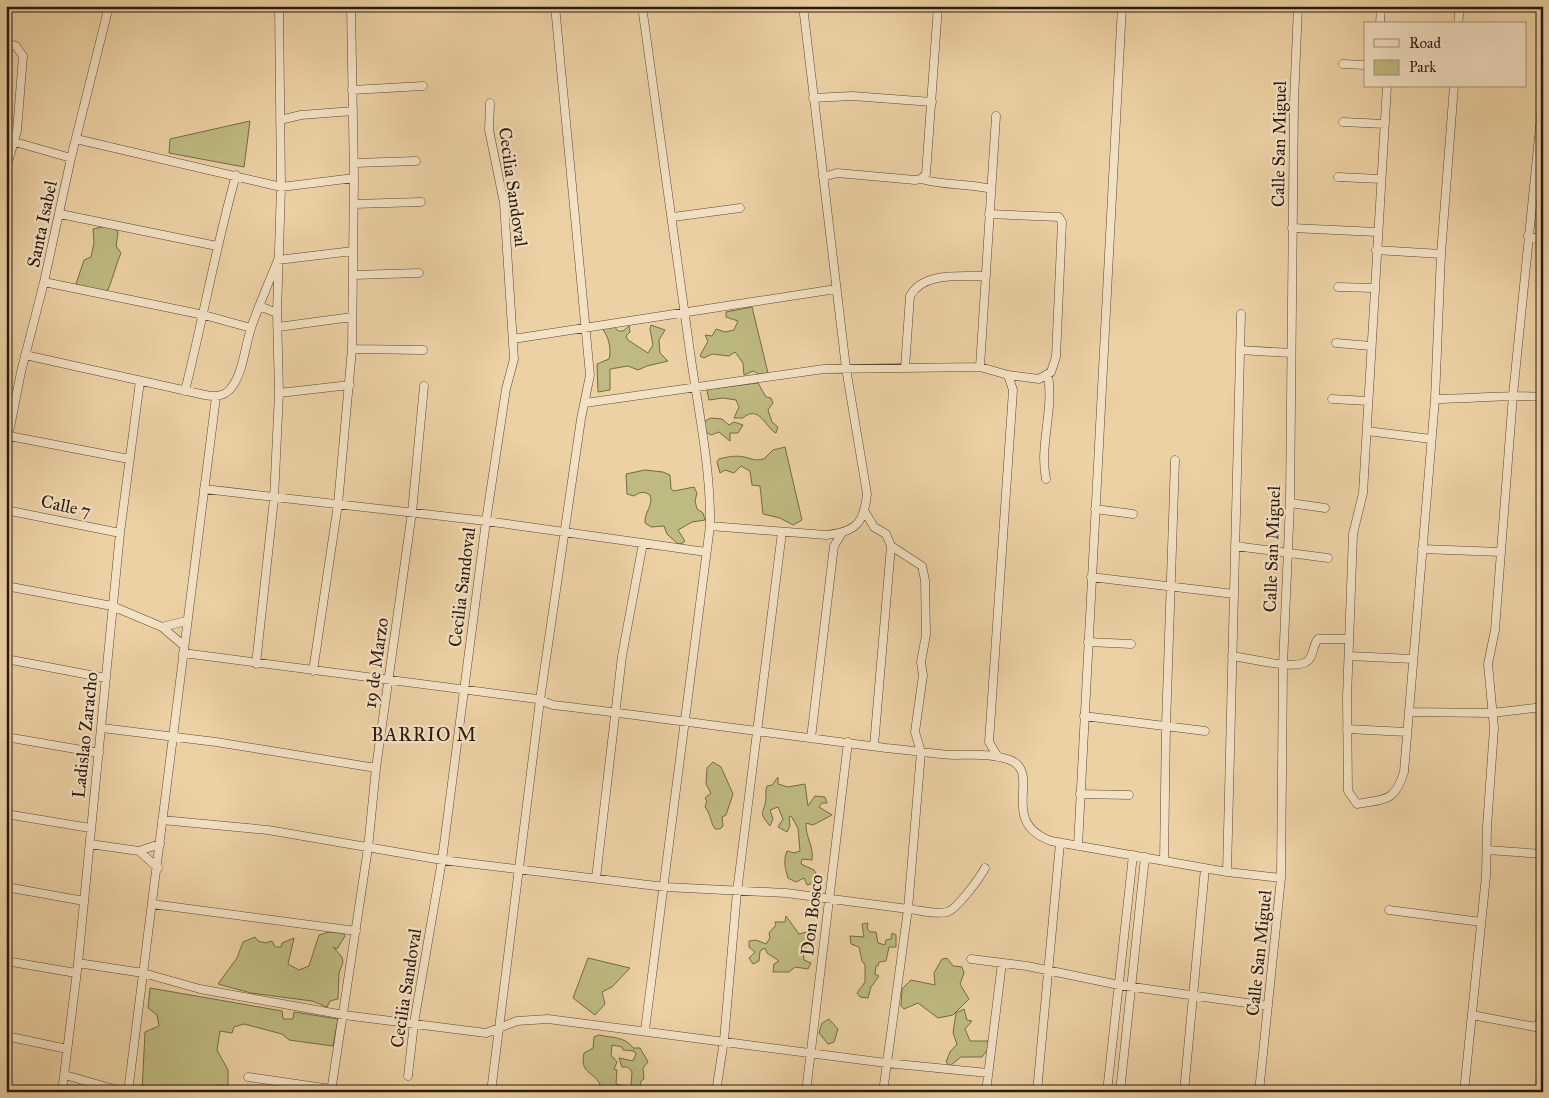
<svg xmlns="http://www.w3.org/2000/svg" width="1549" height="1098" font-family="'IM FELL Great Primer',serif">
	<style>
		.green { fill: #beba81; stroke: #746a48; fill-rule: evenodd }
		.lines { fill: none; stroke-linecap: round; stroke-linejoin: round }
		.minor-casing { stroke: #5a4734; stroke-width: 9 }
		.minor { stroke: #f3e1c4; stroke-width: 8 }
		.labels { text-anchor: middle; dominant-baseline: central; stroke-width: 4.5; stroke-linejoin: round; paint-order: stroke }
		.street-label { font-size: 18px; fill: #2a190e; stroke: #f3e1c4 }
		.neighbourhood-label { font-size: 19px; letter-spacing: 1px; fill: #2a190e; stroke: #f3e1c4 }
	</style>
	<rect width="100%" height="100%" fill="#ecd1a4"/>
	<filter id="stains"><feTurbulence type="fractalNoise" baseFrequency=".004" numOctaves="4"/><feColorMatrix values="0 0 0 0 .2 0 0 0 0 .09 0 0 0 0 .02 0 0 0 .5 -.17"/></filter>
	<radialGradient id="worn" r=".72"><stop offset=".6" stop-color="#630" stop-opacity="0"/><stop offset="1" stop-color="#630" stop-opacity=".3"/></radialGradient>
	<path class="green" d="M250 121 244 167 169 153 170 139Z
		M106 226 116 229 118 233 116 246 121 253C115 266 113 280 106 294L76 284 84 260 91 257 94 243 93 229Z
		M752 307 768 373 759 374 753 371 744 375 743 363 735 352 729 356 712 354 704 358 700 356 708 341 705 335 712 336 716 329 725 332 734 330 738 321 726 317V312Z
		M613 325 618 331H623L629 326 630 332 626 336 628 340 648 353 653 345 650 329 651 325 665 330 659 340 660 353 668 361 647 366 638 370 628 366 610 369V390L598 392 597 364 609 359C612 348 608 336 602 328Z
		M758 383 766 397 771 398 773 403 768 410 772 422 778 427 776 433C765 427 759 404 743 418H734L739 407 736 400 723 398 709 400 707 390 709 389Z
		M711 418 722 419 729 425 734 422 743 425 738 433H730V441L719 432 711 435 706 432 704 426 705 421Z
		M785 447 802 520 793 525 780 518 763 514 760 486 752 485 750 471 741 466 734 473 725 470 720 473 717 462 719 459C726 457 737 455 744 457 754 459 753 461 764 459L773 450Z
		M645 470 663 472 670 475 671 489 674 491 694 487 697 493 695 501 697 509 703 513 705 520 692 522 678 530 685 541 683 543 678 544 667 534 664 526 651 527 645 523C644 512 654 505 650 495 644 491 640 492 634 496L627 494 626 474Z
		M713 762 721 767 733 794 726 815 722 817 723 826 720 829H715C710 822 711 814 705 807L707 801 705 798 711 793 706 784 707 768Z
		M778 777V784L788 787 805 784 808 806 815 796 825 797 827 803H822L819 807 832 815 813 825 806 823C805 836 814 846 812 860L802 859 801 864 814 870 819 879 817 882 807 885 804 878 796 882 788 878C785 867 783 862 787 851L794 853 800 851 798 828 791 816 789 817 790 826 787 832 778 827 783 819 778 807 770 810 773 819 770 826C757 810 764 815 766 799 766 794 765 791 767 786L772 785Z
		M786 916 799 934 807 932 813 938 803 951 804 960 811 963 808 969 795 967 789 972H773L774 964 779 961 767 953 765 948 760 951 759 961 753 964 749 958 755 952 749 947V941L756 940 766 944 770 938 769 933 776 925 775 922H785Z
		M868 923 867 928 870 932H876L878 943 885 945 886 940 891 939 892 933 896 935V947H889L886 961 879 962 878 966H876L875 974 879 976 871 987 868 998 860 997 857 993 865 982V965L862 961 859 947 851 944 850 936 864 937 862 924Z
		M329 932 343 933 345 936 337 949 333 947 342 957 343 962 339 973 338 999 330 1001 327 1007 312 1001 251 993 218 984 237 958 243 942 255 937 258 941 266 943 272 941 275 947H281L282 943 294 938 288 964 299 970 309 966 319 935Z
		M588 958 630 968 612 987 602 992 605 1004 595 1015 573 998Z
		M947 958 953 966 962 967 964 973 960 984 969 999 953 1015 938 1018 918 1003 904 1009 901 1006 902 989 911 980 935 985 934 973 942 959Z
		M150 988 282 1011 283 1019H293L294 1012 338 1019 333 1046 289 1040 282 1034 244 1024 234 1027 232 1033 220 1031 217 1050 228 1070V1086L217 1085 224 1092H142L145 1032 159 1026 157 1015 148 1008Z
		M964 1009 967 1020 972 1021 965 1029 970 1041H988L989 1048 982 1057H961L950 1066 946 1062 950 1052 957 1044 953 1033 956 1013Z
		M829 1019 838 1029 834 1042 828 1044 819 1033 822 1023Z
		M599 1035C611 1038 625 1036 633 1048H640L648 1062 643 1068 644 1079 641 1081 640 1087 645 1092H599L600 1084C591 1070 580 1073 584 1053L593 1048 594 1037ZM612 1045 622 1047 623 1050 634 1051 636 1054 633 1061 619 1058 622 1067H627L632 1071 631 1087 616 1084 617 1070 614 1069 617 1062 611 1055Z"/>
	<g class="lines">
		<g class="minor-casing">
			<path id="minor" d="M642 6C659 122 675 237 690 352 698 409 711 468 710 526
				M1380 24 1381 6
				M1458 24 1460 6
				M6 43 16 46 23 56 17 131 6 169
				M1343 64 1365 65
				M1387 86 1363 493 1353 534 1347 697 1348 791 1357 804C1385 799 1395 802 1404 772L1435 399 1441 254 1454 86
				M352 90 423 86
				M813 98 852 96 932 102
				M280 120 301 115 353 111
				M1343 122 1385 124
				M76 139 281 187 354 178
				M15 142 71 158
				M354 163 416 161
				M823 177 837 173 915 180 921 179 926 174 938 6
				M1338 177 1381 179
				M921 179C944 186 968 183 991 189
				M354 204 421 202
				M60 214 217 246
				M673 217 740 208
				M1292 228 1377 232
				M1528 236 1543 240
				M1376 250 1441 254
				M353 275 419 273
				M44 282 204 315 251 328
				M1338 287 1374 288
				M259 306 277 313
				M278 327 352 317
				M513 339 836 289
				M1336 343 1371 346
				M352 349 423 350
				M1240 350 1291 353
				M25 355 205 395C215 397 225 397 232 387 243 372 245 347 251 328 259 305 269 282 278 260L353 251
				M980 367 996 116
				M905 368 910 296C923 271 962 277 986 276
				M185 391C203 319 216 246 236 175
				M279 393 350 385
				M1332 399 1368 401
				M1435 399C1471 399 1507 394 1543 397
				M585 403 824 369 980 367 1008 375 1039 379 1051 372 1056 357 1062 222 1059 217 989 214
				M1367 431 1431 439
				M9 436 129 459
				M6 448 21 372 44 282 71 158 109 6
				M1046 479C1039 446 1054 411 1048 375
				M204 489 486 521 706 552
				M1290 503 1325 508
				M1095 509 1133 514
				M6 510 120 533
				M1235 546 1328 558
				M1422 549 1501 552
				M1091 577 1234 594
				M6 586 112 606 162 627 183 645
				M162 627 186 621
				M1088 642 1131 644
				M183 653 537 699 553 705C664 718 775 734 886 748 909 750 932 754 954 755 973 755 991 753 1010 760 1043 773 997 821 1051 841L1227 872 1281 878
				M1232 656C1248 658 1293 670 1306 662 1314 658 1312 646 1318 639H1349
				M1349 656 1413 659
				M6 659 106 678
				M256 664 274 499 279 393 277 313 281 187 279 6
				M313 671 338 504 352 349 354 178 351 6
				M1409 712 1492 713 1543 707
				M1084 716 1205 731
				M102 728 216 742 376 768
				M1347 729 1407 732
				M6 737 99 753
				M811 738 834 546 842 533
				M874 746 891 546
				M998 757 989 742 1013 390 1008 375
				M1080 794 1129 795
				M6 814 90 828
				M162 820 268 830 442 860 665 887 786 893 908 909 921 752 915 732 923 675 921 662 926 635 925 580 922 566 891 546 886 534 874 527 865 512
				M90 844 139 851 158 868
				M1078 846 1122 6
				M1487 850 1543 854
				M139 851 160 844
				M1164 861 1166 725 1175 460
				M1227 872 1241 314
				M596 878 622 656 643 543
				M6 887 84 901
				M152 904 356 931
				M1389 910 1481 922
				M971 959 1027 966 1119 985 1268 1006
				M6 961 76 973
				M78 963 143 973 200 989 344 1015 486 1033 517 1021 548 1019 886 1063 988 1073
				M1472 1015 1535 1027 1540 1022 1543 993
				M645 1030 710 526 826 535C856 532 864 523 867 494L846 368 803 6
				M6 1036 67 1049
				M65 1075 124 1092
				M408 1076 414 1023 442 860 486 521 506 389 514 359 504 203 489 130 490 103
				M248 1077 331 1089
				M1464 1090 1487 1092
				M62 1092 78 963 120 533 140 381
				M128 1092 216 397
				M331 1092 368 848 376 768 412 512 424 386
				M491 1092 540 700 581 419 590 375 555 6
				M716 1092 724 1040 737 892 782 532
				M806 1092 848 742
				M883 1092 908 909C920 910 935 915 947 912 956 910 980 878 985 868
				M986 1092 1002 963
				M1037 1092 1060 843
				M1107 1092 1133 855
				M1120 1092 1145 857
				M1184 1092 1205 868
				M1259 1092 1281 878 1283 665 1290 503 1294 102 1298 6
				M1464 1092 1486 876 1487 827 1494 728 1488 664 1495 630 1513 395 1543 97"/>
		</g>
		<use href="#minor" class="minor"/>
	</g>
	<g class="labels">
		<g class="street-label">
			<text transform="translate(1279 144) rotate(-89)">Calle San Miguel</text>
			<text transform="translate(513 187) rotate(82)">Cecilia Sandoval</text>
			<text transform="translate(42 224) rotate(-78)">Santa Isabel</text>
			<text transform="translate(66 506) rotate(12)">Calle 7</text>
			<text transform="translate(1272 549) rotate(-88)">Calle San Miguel</text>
			<text transform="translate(462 587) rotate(-83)">Cecilia Sandoval</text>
			<text transform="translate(376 663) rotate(-82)">19 de Marzo</text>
			<text transform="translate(85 735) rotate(-84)">Ladislao Zaracho</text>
			<text transform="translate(812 915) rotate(-83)">Don Bosco</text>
			<text transform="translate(1259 953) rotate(-84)">Calle San Miguel</text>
			<text transform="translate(406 988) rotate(-81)">Cecilia Sandoval</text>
		</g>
		<g class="neighbourhood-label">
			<text x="424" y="734">BARRIO M</text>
		</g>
	</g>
	<rect width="1549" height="1098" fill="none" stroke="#ecd1a4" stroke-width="25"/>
	<rect x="8" y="8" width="1534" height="1083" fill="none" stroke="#2a190e" stroke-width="2.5"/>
	<rect x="12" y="12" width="1524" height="1073" fill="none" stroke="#2a190e"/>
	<rect x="1364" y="22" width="162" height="65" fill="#f3e1c4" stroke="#a3917b"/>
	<rect x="1374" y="39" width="25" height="8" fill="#f3e1c4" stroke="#a3917b"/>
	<text x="1409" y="48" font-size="15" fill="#2a190e">Road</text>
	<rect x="1374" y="60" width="25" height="15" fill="#beba81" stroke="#a3917b"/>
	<text x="1409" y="72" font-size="15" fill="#2a190e">Park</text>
	<rect width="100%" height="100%" filter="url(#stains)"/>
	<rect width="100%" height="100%" fill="url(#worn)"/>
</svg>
